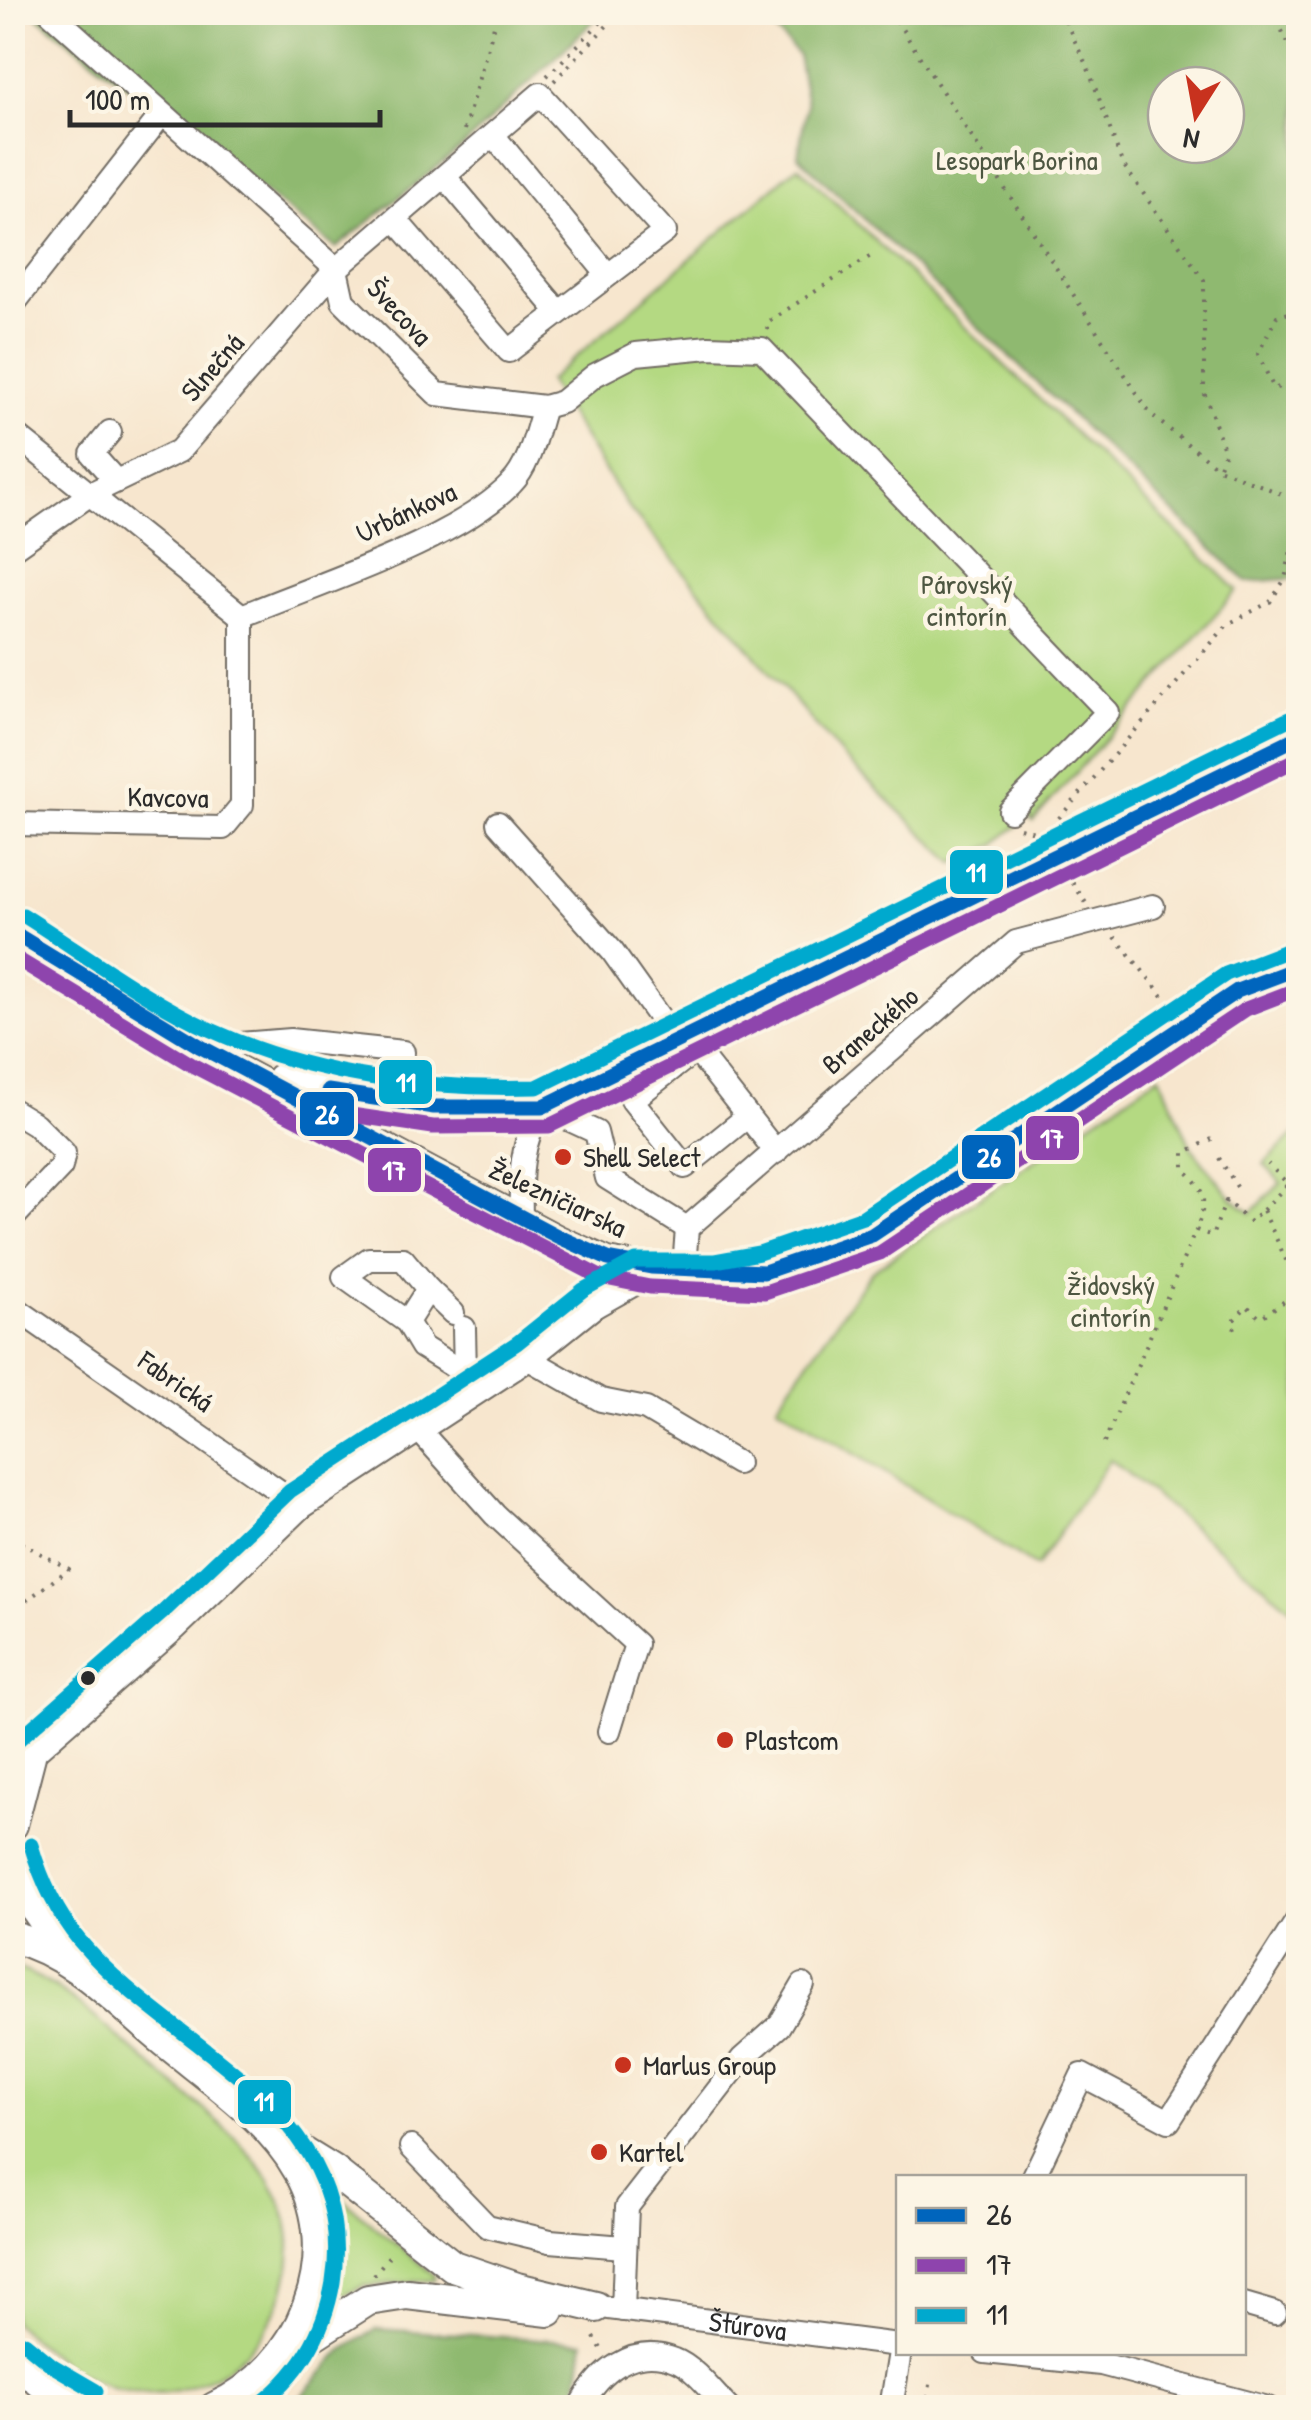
<svg xmlns="http://www.w3.org/2000/svg" width="1311" height="2420" font-family="'Patrick Hand',sans-serif">
	<style>
		.green { fill: #b4d982; stroke: #708256; stroke-width: 2.5 }
		.forest { fill: #8fb970; stroke: #5d724e; stroke-width: 2.5; fill-rule: evenodd }
		.lines { fill: none; stroke-linecap: round; stroke-linejoin: round }
		.minor-casing { stroke: #726c64; stroke-width: 26 }
		.major-casing { stroke: #726c64; stroke-width: 34 }
		.path { stroke: #726c64; stroke-width: 4; stroke-dasharray: 2.5 8; stroke-linecap: butt }
		.minor { stroke: #fff; stroke-width: 22 }
		.major { stroke: #fff; stroke-width: 30 }
		.bus-1-casing { stroke: #fcf5e5; stroke-width: 22 }
		.bus-2-casing { stroke: #fcf5e5; stroke-width: 22 }
		.bus-3-casing { stroke: #fcf5e5; stroke-width: 22 }
		.bus-1 { stroke: #0065bd; stroke-width: 15 }
		.bus-2 { stroke: #8e44ad; stroke-width: 15 }
		.bus-3 { stroke: #00a9ce; stroke-width: 15 }
		.poi-dot { fill: #c8321e; stroke: #fcf5e5; stroke-width: 4 }
		.bus-dot { fill: #2b2b2b; stroke: #fcf5e5; stroke-width: 4 }
		.labels { text-anchor: middle; dominant-baseline: central; stroke-width: 9; stroke-linejoin: round; paint-order: stroke }
		.park-label { font-size: 28px; fill: #4d5641; stroke: #fcf5e5 }
		.street-label { font-size: 28px; fill: #2b2b2b; stroke: #fcf5e5 }
		.poi-label { font-size: 28px; fill: #2b2b2b; stroke: #fcf5e5; text-anchor: start }
		.line-badge { stroke: #fcf5e5; stroke-width: 4 }
		.badge-label { font-size: 28px; text-anchor: middle; font-weight: bold; fill: #fff }
	</style>
	<rect width="100%" height="100%" fill="#fcf5e5"/>
	<filter id="ink" filterUnits="userSpaceOnUse"><feTurbulence type="fractalNoise" baseFrequency=".01" numOctaves="2"/><feDisplacementMap in="SourceGraphic" scale="20" xChannelSelector="R" yChannelSelector="G"/><feConvolveMatrix kernelMatrix="1 2 1 2 8 2 1 2 1" color-interpolation-filters="sRGB"/></filter>
	<filter id="wash" filterUnits="userSpaceOnUse"><feTurbulence type="fractalNoise" baseFrequency=".0048" numOctaves="4" result="noise"/><feDisplacementMap in="SourceGraphic" scale="40" xChannelSelector="R" yChannelSelector="G"/><feGaussianBlur stdDeviation="2.25" result="paint"/><feColorMatrix in="noise" values="0 0 0 0 0 0 0 0 0 0 0 0 0 0 0 0 0 1.4 0 .05"/><feComposite in="paint" operator="in"/></filter>
	<g filter="url(#wash)">
		<rect width="100%" height="100%" fill="#f7e6ce"/>
		<path class="green" d="M798 166 1237 590 1033 821 1029 816 994 845 954 863 844 758 627 506 548 381Z
			M1160 1075 1191 1147 1231 1197 1251 1213 1281 1183 1264 1164 1298 1131V1602L1291 1608 1110 1459 1036 1567 777 1405 872 1271Z
			M12 1966C65 1985 106 2028 148 2063 192 2101 248 2139 276 2192 329 2294 226 2420 114 2388 74 2375 44 2349 13 2322Z
			M324 2184 434 2275V2280L364 2286 329 2300 331 2266 321 2190Z"/>
		<path class="forest" d="M33 13H602L462 147 336 248Z
			M760 13H1298V578L1247 582 798 156 807 104 798 55ZM1166 85H1226V145H1166Z
			M376 2329 584 2342 577 2393 570 2407 291 2408 342 2351Z"/>
	</g>
	<g filter="url(#ink)">
		<g class="lines">
			<g class="minor-casing">
				<g id="minor">
					<path d="M50 12 336 269 343 301 437 394 544 407 562 402 595 375 636 354 709 347 762 349 1108 712 1010 811"/>
					<path d="M493 135 608 275"/>
					<path d="M445 177 559 312"/>
					<path d="M12 306 162 114"/>
					<path d="M12 432 242 616"/>
					<path d="M110 432 92 454 116 481"/>
					<path d="M12 549 92 493 179 451 336 269 540 94 665 232 509 351 395 219"/>
					<path d="M242 616C318 584 456 541 511 484 530 465 536 432 544 407"/>
					<path d="M498 823 612 951 676 1041"/>
					<path d="M12 824 223 828 242 805V616"/>
					<path d="M12 932 201 1047 557 1236 608 1259 651 1267 764 1272 872 1235 1237 991 1298 968"/>
					<path d="M201 1047 290 1040 403 1052"/>
					<path d="M279 1076 380 1103 482 1110 542 1107 596 1132 607 1178 687 1228"/>
					<path d="M542 1107 1298 737"/>
					<path d="M12 1110 35 1124 64 1153 61 1167 12 1219"/>
					<path d="M748 1116 685 1167 632 1100 696 1050 776 1152"/>
					<path d="M521 1218C520 1176 520 1144 542 1107"/>
					<path d="M567 1246 598 1277 594 1307"/>
					<path d="M684 1268 687 1228 1016 942 1153 906"/>
					<path d="M428 1289 453 1313"/>
					<path d="M12 1306 302 1507"/>
					<path d="M407 1322 428 1289 403 1259H369L344 1277 407 1322 422 1347 485 1386"/>
					<path d="M464 1328 465 1375"/>
					<path d="M529 1359 601 1400 646 1409 737 1463"/>
					<path d="M417 1428 495 1515 636 1644 609 1731"/>
					<path d="M30 1756 175 1629 302 1507 529 1359 594 1307 642 1280 671 1281"/>
					<path d="M411 2147 487 2226 550 2241 624 2247"/>
					<path d="M1033 2178 1082 2075 1169 2121 1298 1919"/>
					<path d="M1244 2304 1275 2313"/>
					<path id="s1" d="M609 2308 898 2345"/>
					<path d="M623 2310 627 2207 742 2059 779 2026 803 1985"/>
					<path d="M985 2352 1101 2364 1268 2408"/>
					<path d="M42 2383 46 2408"/>
					<path d="M580 2408C599 2372 633 2343 675 2360 694 2367 714 2394 728 2408"/>
					<path d="M891 2408 900 2352"/>
				</g>
			</g>
			<g class="major-casing">
				<path id="major" d="M12 1825 30 1756
					M12 1851 22 1889 69 1957
					M12 1937C70 1952 112 1996 156 2034 204 2075 268 2115 299 2171 348 2258 301 2369 214 2408
					M286 2142 333 2171 453 2266 517 2288 596 2307
					M291 2349 368 2300 407 2294 549 2311
					M12 2358 42 2383 86 2408"/>
			</g>
			<path class="path" d="M891 12 1151 415 1218 468 1284 495 1298 493
				M1061 12 1090 73 1122 163 1204 280V392L1225 452 1218 468
				M1272 12 1298 61
				M547 76 611 12
				M554 81 620 12
				M464 130 498 12
				M1298 311 1277 316 1258 354 1274 389 1298 379
				M767 330 769 321 874 254
				M1020 828 1045 835
				M1045 834 1228 624 1270 602 1285 579 1298 516
				M1067 874 1086 903
				M1115 937 1172 1007
				M1212 1139 1184 1153V1169C1207 1192 1207 1201 1196 1230L1212 1236 1226 1201 1250 1222 1263 1210 1298 1286
				M1219 1158 1239 1190
				M1263 1210 1288 1184 1268 1164
				M1235 1329 1232 1322 1247 1306 1260 1318 1298 1292
				M1104 1443 1196 1230
				M12 1538 69 1569 12 1611
				M374 2275 393 2251
				M594 2337 602 2350
				M927 2408 931 2377"/>
			<use href="#minor" class="minor"/>
			<use href="#major" class="major"/>
			<g class="bus-1-casing">
				<path id="bus-1" d="M12 932 201 1047 557 1236 608 1259 651 1267 764 1272 872 1235 1237 991 1298 968
					M328 1091 434 1107H542L1298 737"/>
			</g>
			<g class="bus-2-casing">
				<path id="bus-2" d="M12 956 192 1065 600 1277 650 1287 765 1292 880 1253 1246 1009 1298 989
					M324 1111 433 1127 549 1126 1298 759"/>
			</g>
			<g class="bus-3-casing">
				<path id="bus-3" d="M23 915C85 954 144 999 211 1030 314 1077 424 1090 537 1087L1289 719
					M17 1741 161 1614 290 1491 517 1343 583 1290 636 1261H715L759 1253 863 1217 1226 974 1291 949
					M31 1845C41 1879 56 1912 79 1940 170 2050 360 2108 333 2282 324 2335 299 2376 255 2408
					M25 2343 53 2366 96 2391"/>
			</g>
			<use href="#bus-1" class="bus-1"/>
			<use href="#bus-2" class="bus-2"/>
			<use href="#bus-3" class="bus-3"/>
		</g>
	</g>
	<g class="poi-dot">
		<circle cx="563" cy="1157" r="10"/>
		<circle cx="725" cy="1740" r="10"/>
		<circle cx="623" cy="2065" r="10"/>
		<circle cx="599" cy="2152" r="10"/>
	</g>
	<circle class="bus-dot" cx="88" cy="1678" r="9"/>
	<g class="labels">
		<g class="park-label">
			<text x="1017" y="160">Lesopark Borina</text>
			<text x="967" y="584">Párovský<tspan x="967" dy="32">cintorín</tspan></text>
			<text x="1111" y="1285">Židovský<tspan x="1111" dy="32">cintorín</tspan></text>
		</g>
		<g class="street-label">
			<text transform="translate(400 312) rotate(47)">Švecova</text>
			<text transform="translate(212 367) rotate(-49)">Slnečná</text>
			<text transform="translate(406 512) rotate(-25)">Urbánkova</text>
			<text transform="translate(168 797) rotate(1)">Kavcova</text>
			<text transform="translate(870 1030) rotate(-41)">Braneckého</text>
			<text transform="translate(558 1198) rotate(25)">Železničiarska</text>
			<text transform="translate(176 1381) rotate(35)">Fabrická</text>
			<text stroke="none"><textPath href="#s1" startOffset="140">Štúrova</textPath></text>
		</g>
		<g class="poi-label">
			<text x="583" y="1157">Shell Select</text>
			<text x="745" y="1740">Plastcom</text>
			<text x="643" y="2065">Marlus Group</text>
			<text x="619" y="2152">Kartel</text>
		</g>
	</g>
	<g class="line-badge">
		<rect x="948" y="848" width="57" height="48" rx="10" fill="#00a9ce"/>
		<rect x="377" y="1058" width="57" height="48" rx="10" fill="#00a9ce"/>
		<rect x="298" y="1090" width="58" height="48" rx="10" fill="#0065bd"/>
		<rect x="1024" y="1114" width="57" height="48" rx="10" fill="#8e44ad"/>
		<rect x="960" y="1133" width="57" height="48" rx="10" fill="#0065bd"/>
		<rect x="366" y="1146" width="57" height="48" rx="10" fill="#8e44ad"/>
		<rect x="236" y="2078" width="57" height="48" rx="10" fill="#00a9ce"/>
	</g>
	<g class="badge-label">
		<text x="976" y="882">11</text>
		<text x="406" y="1092">11</text>
		<text x="327" y="1124">26</text>
		<text x="1052" y="1148">17</text>
		<text x="989" y="1167">26</text>
		<text x="394" y="1180">17</text>
		<text x="264" y="2111">11</text>
	</g>
	<rect width="1311" height="2420" fill="none" stroke="#fcf5e5" stroke-width="50"/>
	<rect x="896" y="2175" width="350" height="180" fill="#fcf5e5" stroke="#a8a49b" stroke-width="2.5"/>
	<rect x="916" y="2208" width="50" height="15" fill="#0065bd" stroke="#a8a49b" stroke-width="2.5"/>
	<text x="986" y="2225" font-size="30" fill="#2b2b2b">26</text>
	<rect x="916" y="2258" width="50" height="15" fill="#8e44ad" stroke="#a8a49b" stroke-width="2.5"/>
	<text x="986" y="2275" font-size="30" fill="#2b2b2b">17</text>
	<rect x="916" y="2308" width="50" height="15" fill="#00a9ce" stroke="#a8a49b" stroke-width="2.5"/>
	<text x="986" y="2325" font-size="30" fill="#2b2b2b">11</text>
	<g transform="translate(1196 115) rotate(191)"><circle r="48" fill="#fcf5e5" stroke="#a8a49b" stroke-width="2.5"/>
	<path d="M0-8L18 38L0 25L-18 38Z" fill="#c8321e"/>
	<text y="-15" font-size="28" font-weight="bold" text-anchor="middle" fill="#2b2b2b">N</text>
	</g>
	<path d="M70 110v15h310v-15" fill="none" stroke="#2b2b2b" stroke-width="5"/>
	<text x="85" y="110" font-size="30" fill="#2b2b2b" stroke="#fcf5e5" stroke-width="8" paint-order="stroke">100 m</text>
</svg>
